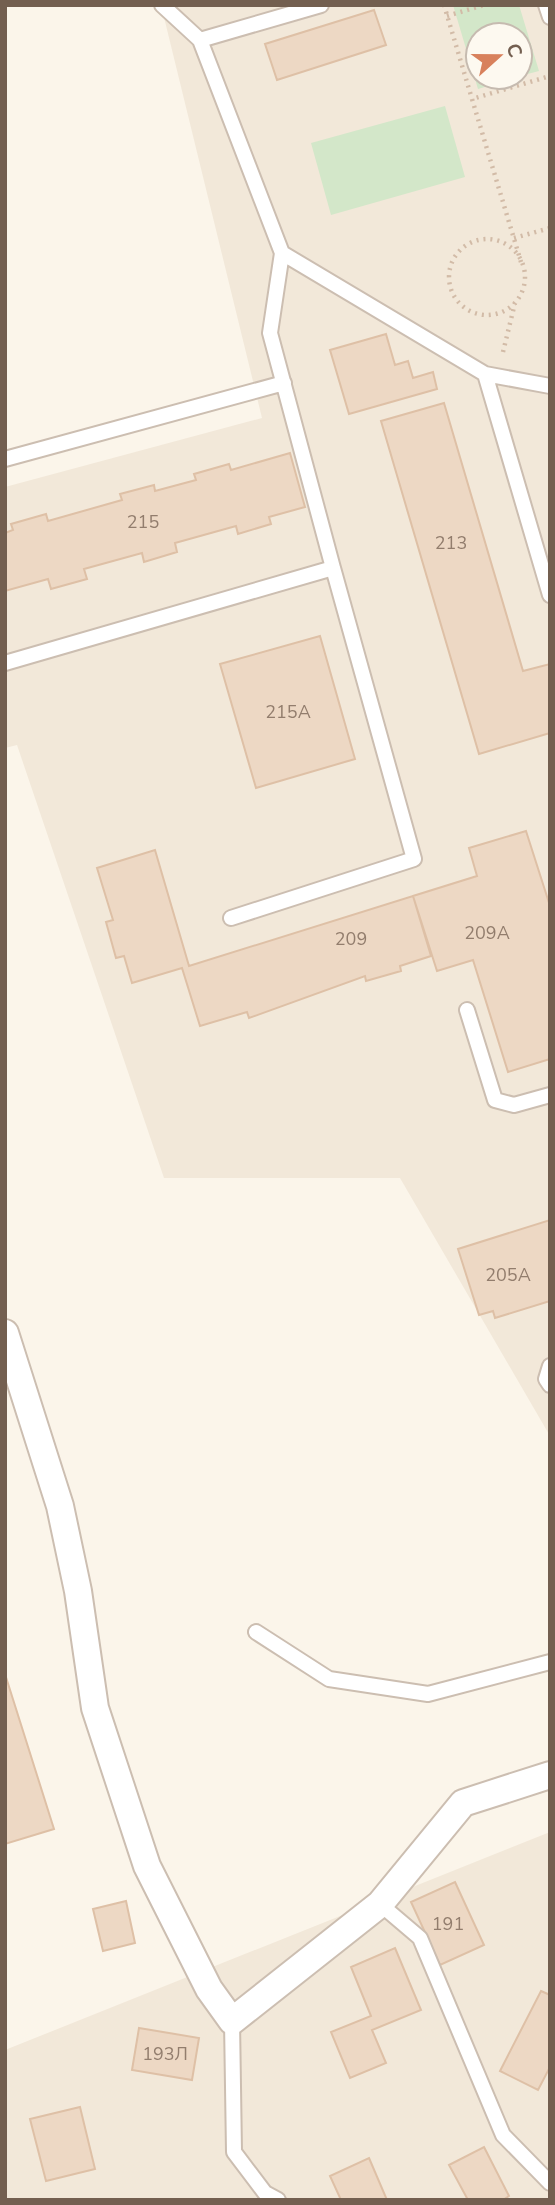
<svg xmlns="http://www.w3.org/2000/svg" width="555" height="2205" font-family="'Nunito Sans',sans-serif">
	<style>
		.residential { fill: #f2e8d9; fill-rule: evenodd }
		.green { fill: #d3e7c9 }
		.building { fill: #edd8c4; stroke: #dec0a6; stroke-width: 2 }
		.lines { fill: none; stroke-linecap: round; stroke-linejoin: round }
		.lane-casing { stroke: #ccbeb1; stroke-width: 18 }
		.street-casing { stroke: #ccbeb1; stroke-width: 30 }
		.path { stroke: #d2bba7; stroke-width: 4.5; stroke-dasharray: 2 5; stroke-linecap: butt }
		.lane { stroke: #fff; stroke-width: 14 }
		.street { stroke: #fff; stroke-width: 26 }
		.labels { text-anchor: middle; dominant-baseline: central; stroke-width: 7; stroke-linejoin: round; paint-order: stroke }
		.number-label { font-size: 18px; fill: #927d6d }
	</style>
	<rect width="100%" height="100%" fill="#fbf5ea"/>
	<path class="residential" d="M161 5H550V1436L400 1178H164L17 745 5 748V487L262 418ZM478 35H520V77H478Z
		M550 1832V2200H5V2050Z"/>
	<path class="green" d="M453 5H519L539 71 520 76V35H478V77H518L478 89Z
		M445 106 465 177 331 215 311 143Z"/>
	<path class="building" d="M374 10 386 45 277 80 265 44Z
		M386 334 395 365 408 361 413 378 433 372 437 389 349 414 330 350Z
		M444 403 523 671 550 664V733L479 754 381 421Z
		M290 453 305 507 269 517 271 524 238 534 236 526 175 543 177 552 144 562 142 553 84 569 87 579 51 589 48 579 5 591V533L13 530 11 524 46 514 48 521 122 500 120 494 154 485 155 491 196 480 194 474 229 464 231 470Z
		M320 636 355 759 256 788 220 664Z
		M526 831 550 906V1059L508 1072 473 960 437 971 413 896 477 876 469 848Z
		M155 850 189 966 413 896 431 956 400 966 401 971 366 981 365 976 249 1018 247 1012 200 1026 182 968 132 983 124 956 116 958 106 922 113 920 97 868Z
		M550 1220V1301L495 1318 493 1311 479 1315 458 1249Z
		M5 1674 54 1829 5 1844Z
		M455 1882 484 1945 440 1965 411 1902Z
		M126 1901 135 1943 103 1951 93 1909Z
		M395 1948 421 2010 372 2030 386 2063 350 2078 331 2032 371 2016 351 1967Z
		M541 1991 550 1995V2067L538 2090 500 2071Z
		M139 2028 199 2038 192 2080 132 2070Z
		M80 2107 95 2169 46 2181 30 2119Z
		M484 2147 509 2196 503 2200H468L449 2165Z
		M369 2158 387 2200H341L330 2176Z"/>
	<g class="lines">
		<g class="lane-casing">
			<path id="lane" d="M162 5 200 40 282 253 485 374 550 386
				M546 5 550 17
				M200 40 321 5
				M485 374 550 595
				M5 459 284 383
				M5 663 333 568 270 333 282 253
				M231 918 414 859 333 568
				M467 1010 495 1100 514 1105 550 1095
				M550 1366 546 1379 550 1385
				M256 1632 329 1679 428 1694 550 1662
				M380 1904 420 1938 503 2135 550 2183
				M232 2021 234 2152 265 2193 278 2200"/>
		</g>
		<g class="street-casing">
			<path id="street" d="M5 1333 60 1506 78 1591 95 1708 147 1866 209 1989 232 2021 380 1904 463 1803 550 1775"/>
		</g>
		<path class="path" d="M444 5 472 99
			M447 16 484 5
			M514 238 550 228
			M449 277a38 38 0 1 1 76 0a38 38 0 1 1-76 0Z
			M521 262 472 99 550 76
			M503 352 515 303"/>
		<use href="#lane" class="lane"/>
		<use href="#street" class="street"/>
	</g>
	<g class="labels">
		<g class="number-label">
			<text x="143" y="522">215</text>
			<text x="451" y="543">213</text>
			<text x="288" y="712">215А</text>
			<text x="487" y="933">209А</text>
			<text x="351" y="939">209</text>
			<text x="508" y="1275">205А</text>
			<text x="448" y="1924">191</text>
			<text x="165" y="2054">193Л</text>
		</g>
	</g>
	<rect width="555" height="2205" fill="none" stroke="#735f50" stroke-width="14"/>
	<g transform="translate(499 56) rotate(69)"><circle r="33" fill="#fdf9f0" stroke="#c6bbb0" stroke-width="2"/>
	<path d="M0-5L12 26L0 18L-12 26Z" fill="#d8815c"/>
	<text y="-10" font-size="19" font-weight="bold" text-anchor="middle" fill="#735f50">С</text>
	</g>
</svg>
